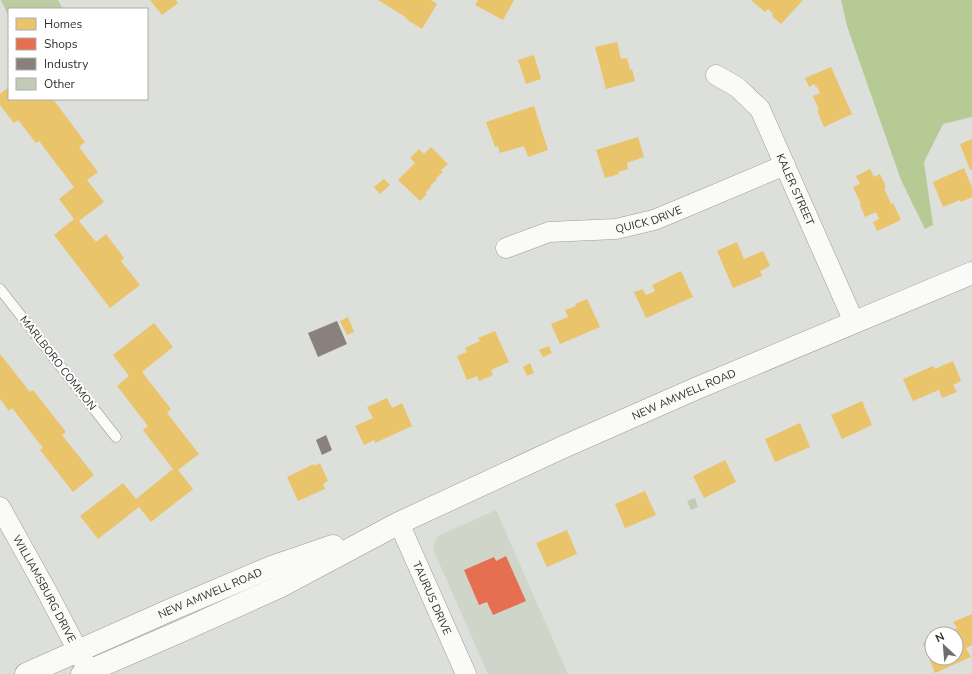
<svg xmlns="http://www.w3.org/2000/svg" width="972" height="674" font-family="'Nunito Sans',sans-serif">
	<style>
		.built { fill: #d0d5ca }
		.green { fill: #bbcba2 }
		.forest { fill: #b6ca95 }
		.homes { fill: #e9c46a }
		.shops { fill: #e76f51 }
		.industry { fill: #8a817c }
		.building { fill: #c3cbb7 }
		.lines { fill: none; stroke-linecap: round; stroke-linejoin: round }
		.service-casing { stroke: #9b9c99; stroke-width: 11 }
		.minor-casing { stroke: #9b9c99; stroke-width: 21 }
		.tertiary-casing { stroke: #9b9c99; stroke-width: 23 }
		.service { stroke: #fafaf9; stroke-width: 10 }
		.minor { stroke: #fafaf9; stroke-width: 20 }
		.tertiary { stroke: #fafaf9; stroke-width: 22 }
		.labels { text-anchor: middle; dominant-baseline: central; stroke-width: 4; stroke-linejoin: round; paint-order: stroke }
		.street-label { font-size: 11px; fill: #30322e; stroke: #fff }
	</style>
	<rect width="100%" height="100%" fill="#dddfda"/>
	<path class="built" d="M496 510 568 674H488L433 549 435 541 438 536Z"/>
	<path class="green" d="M1 0H58L63 9H9V17Z"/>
	<path class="forest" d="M841 0H972V117L943 124 924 162 933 225 925 229 901 180 847 26Z"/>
	<path class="homes" d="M150 0H176L178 3 162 15Z
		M378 0H431L437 4 422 29 406 19 407 18Z
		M478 0H514L503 20 475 5Z
		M751 0H803L781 24 772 16 773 14 768 9 765 12Z
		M617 42 621 59 627 58 630 70 632 69 635 81 606 89 595 47Z
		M534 55 541 79 526 84 518 60Z
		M831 67 852 114 824 127 817 110H819L813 96 820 93 817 87H816L814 84 809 87 805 78Z
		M9 87V99H53L85 142 79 147 98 172 87 180 104 202 79 221 96 242 106 234 124 258 121 261 140 285 110 308 54 235 74 219 59 199 74 187 39 141 36 143 18 120 14 123 0 105V94Z
		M534 106 548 150 528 157 524 146 500 153 498 146 495 147 486 122Z
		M638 137 644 157 627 163 628 169 618 172 619 174 605 178 596 150Z
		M972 139V169L970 170 960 144Z
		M431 147 448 164 441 170 443 172 436 178 437 179 430 186 431 187 425 193 427 194 420 201 398 180 415 163 410 158 419 149 424 154Z
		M964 168 972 187V197L961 202 960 200 943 207 933 182Z
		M870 169 874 177 880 174 886 187 884 188 891 204 893 203 901 220 877 231 873 222 879 219 876 212 865 217 860 205 861 204 853 187 860 184 856 176Z
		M384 179 390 185 380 194 374 187Z
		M737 242 744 259 763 251 770 266 760 271 762 276 733 288 717 251Z
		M681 271 693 297 646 318 634 292 643 289 646 295 655 291 652 285Z
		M587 299 600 327 560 344 551 324 568 317 565 310 576 306 575 304Z
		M348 317 354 332 347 335 340 321Z
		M154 323 173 347 142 372 171 409 167 413 199 454 178 470 193 489 151 522 139 507 98 539 80 516 123 483 136 499 173 469 143 430 148 426 117 386 129 376 113 355Z
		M495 331 509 362 491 370 493 375 479 381 477 376 467 380 457 356 467 352 465 348 480 341 478 338Z
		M549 346 552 353 543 357 539 350Z
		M0 354 30 392 33 390 66 432 62 435 94 475 73 492 40 450 43 448 12 408 9 411 0 399Z
		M953 361 961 381 953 385 957 392 942 398 939 390 913 401 903 379 933 366 935 369Z
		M530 363 534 373 527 376 523 367Z
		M387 398 392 408 402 403 412 426 375 443 374 440 364 445 355 426 373 418 367 407Z
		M862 401 872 425 842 439 831 415Z
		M800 423 810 447 775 462 765 439Z
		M725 460 736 482 704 498 693 476Z
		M320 463 328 481 323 484 325 489 298 501 287 477 314 464V466Z
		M645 491 656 515 625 528 615 504Z
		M567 530 577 554 547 567 536 543Z
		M972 614V645L966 648 971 657 935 673 923 643 932 639V658H956V634H944L957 628 953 622Z"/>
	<path class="shops" d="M506 556 526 601 493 615 487 602 479 605 464 570 494 557 496 561Z"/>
	<path class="industry" d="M337 321 347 344 318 357 308 333Z
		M326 435 332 450 322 455 316 440Z"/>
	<path class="building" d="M695 498 698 507 691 510 687 501Z"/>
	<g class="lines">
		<g class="service-casing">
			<path id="service" d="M0 289 116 437"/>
		</g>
		<g class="minor-casing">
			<g id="minor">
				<path id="s1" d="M716 75 737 87 760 109 854 322"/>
				<path id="s2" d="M506 248 549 232 616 229 654 220 695 203 785 165"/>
				<path id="s3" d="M0 507 45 588 86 666"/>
				<path id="s4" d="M399 523 466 674"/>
			</g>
		</g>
		<g class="tertiary-casing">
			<g id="tertiary">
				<path id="s5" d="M26 674 168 611 269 568 333 546"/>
				<path id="s6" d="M82 674 179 632 279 587 399 523 561 448 695 389 972 273"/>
			</g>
		</g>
		<use href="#service" class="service"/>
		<use href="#minor" class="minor"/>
		<use href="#tertiary" class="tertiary"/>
	</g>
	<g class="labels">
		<g class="street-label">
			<text stroke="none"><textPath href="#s1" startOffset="144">KALER STREET</textPath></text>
			<text stroke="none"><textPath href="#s2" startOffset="147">QUICK DRIVE</textPath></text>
			<text transform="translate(58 363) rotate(52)">MARLBORO COMMON</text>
			<text stroke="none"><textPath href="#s6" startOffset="664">NEW AMWELL ROAD</textPath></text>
			<text stroke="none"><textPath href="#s3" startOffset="93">WILLIAMSBURG DRIVE</textPath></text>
			<text stroke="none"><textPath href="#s5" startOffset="201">NEW AMWELL ROAD</textPath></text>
			<text stroke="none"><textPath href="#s4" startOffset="82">TAURUS DRIVE</textPath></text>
		</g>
	</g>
	<rect x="8" y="8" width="140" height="92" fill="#ffffff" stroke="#acadab"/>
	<rect x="16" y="18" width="20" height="12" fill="#e9c46a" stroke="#acadab"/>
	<text x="44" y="28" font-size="12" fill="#30322e">Homes</text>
	<rect x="16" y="38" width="20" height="12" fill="#e76f51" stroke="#acadab"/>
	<text x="44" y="48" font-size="12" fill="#30322e">Shops</text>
	<rect x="16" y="58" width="20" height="12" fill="#8a817c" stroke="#acadab"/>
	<text x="44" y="68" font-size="12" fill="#30322e">Industry</text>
	<rect x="16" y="78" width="20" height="12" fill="#c3cbb7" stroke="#acadab"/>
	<text x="44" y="88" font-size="12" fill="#30322e">Other</text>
	<g transform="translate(944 646) rotate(334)"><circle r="19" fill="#ffffff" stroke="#acadab"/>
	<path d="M0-3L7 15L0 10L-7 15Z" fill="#6d6f6a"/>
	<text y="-6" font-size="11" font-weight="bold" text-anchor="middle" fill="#30322e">N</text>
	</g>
</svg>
